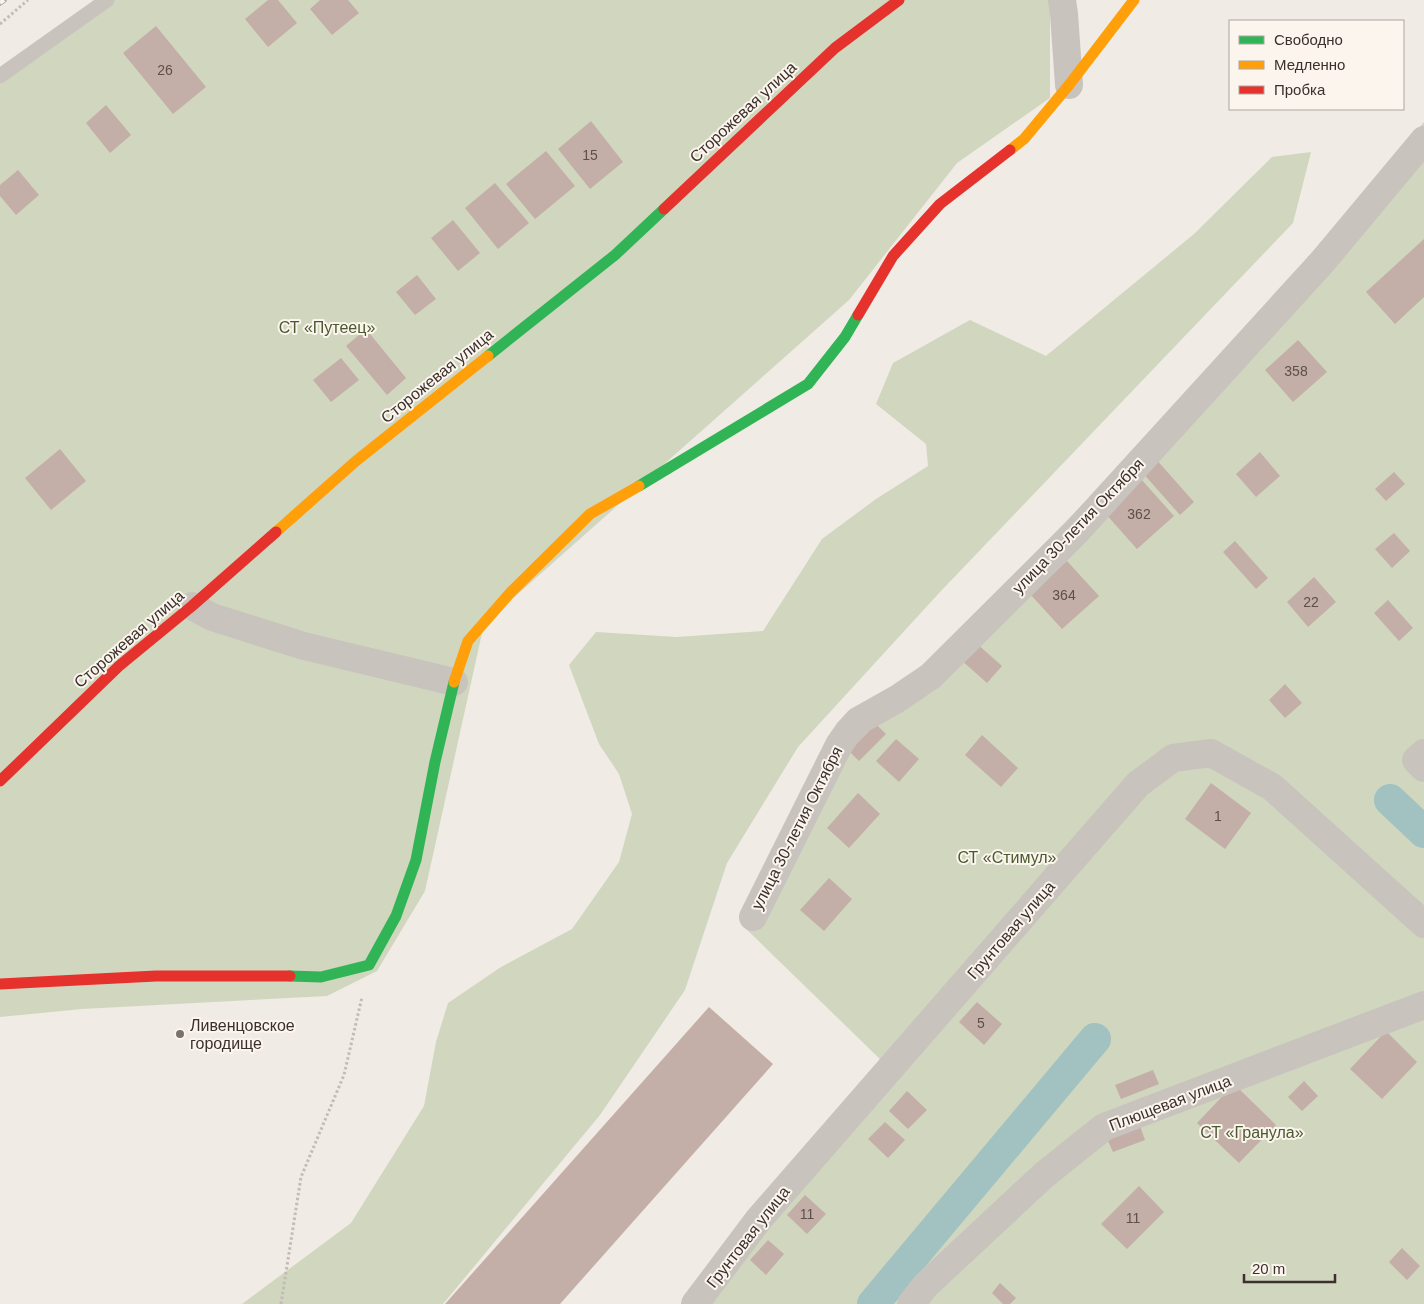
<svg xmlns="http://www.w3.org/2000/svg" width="1424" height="1304" font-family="Helvetica,sans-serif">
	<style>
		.green { fill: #d1d6bf }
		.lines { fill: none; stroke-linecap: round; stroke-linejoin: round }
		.canal { stroke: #a1c2c1; stroke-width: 32 }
		.building { fill: #c3afa7 }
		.path { stroke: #c2bbb6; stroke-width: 3; stroke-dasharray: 2.5 2.5; stroke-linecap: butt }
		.lane { stroke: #c9c3be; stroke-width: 15 }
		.street { stroke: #c9c3be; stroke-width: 28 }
		.fast { stroke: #30b455; stroke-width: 11 }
		.slow { stroke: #ff9f0a; stroke-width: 11 }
		.jam { stroke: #e5322d; stroke-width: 11 }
		.rail-casing { stroke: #b1aca8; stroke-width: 5.5 }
		.rail { stroke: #fbf5ee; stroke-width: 4; stroke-dasharray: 11; stroke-linecap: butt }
		.poi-dot { fill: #7a716c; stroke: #fbf5ee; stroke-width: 2 }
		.labels { text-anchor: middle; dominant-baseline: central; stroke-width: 4; stroke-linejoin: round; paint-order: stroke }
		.number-label { font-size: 14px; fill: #5d504a }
		.street-label { font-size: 16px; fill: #3b302b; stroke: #fbf5ee }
		.park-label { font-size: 16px; fill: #4a5a2e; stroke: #fbf5ee }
		.poi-label { font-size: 16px; fill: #3b302b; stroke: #fbf5ee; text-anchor: start }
	</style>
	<rect width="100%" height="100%" fill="#f0ebe5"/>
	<path class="green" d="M95 0H1050V98L957 163 849 300 484 624 425 891 377 971 327 996 82 1009 0 1017V81Z
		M1424 122V1304H688L883 1062 741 924 847 744 1211 374Z
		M1311 152 1293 223 940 592 798 747 727 863 685 990 600 1115 443 1304H242L351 1223 424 1106 436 1042 448 1003 501 967 572 929 619 862 632 814 619 774 599 744 569 665 596 632 677 637 763 631 822 539 876 499 928 466 926 444 876 404 893 363 970 320 1046 356 1194 234 1272 157Z"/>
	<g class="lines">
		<path class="canal" d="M1390 800 1424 832
			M873 1304 1095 1039"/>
	</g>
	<path class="building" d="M268 0H278L297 23 268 47 245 19Z
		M320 0H348L359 13 332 35 310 9Z
		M156 26 206 87 173 114 123 53Z
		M106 105 131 135 110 153 86 123Z
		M591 121 623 162 590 189 558 149Z
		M546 151 575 186 535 219 506 184Z
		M18 170 39 195 16 215 0 196V185Z
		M495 183 529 223 498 249 465 208Z
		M453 220 480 253 458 271 431 238Z
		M1424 239V297L1395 324 1366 292Z
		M417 275 436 299 415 315 396 292Z
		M366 329 406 378 387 395 346 346Z
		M1298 340 1327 372 1293 402 1265 370Z
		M341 358 359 380 331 402 313 380Z
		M60 449 86 481 51 510 25 478Z
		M1260 452 1280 476 1256 497 1236 474Z
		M1155 458 1194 502 1180 515 1141 471Z
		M1394 472 1405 484 1386 501 1375 489Z
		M1141 479 1174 516 1137 549 1104 512Z
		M1394 533 1410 551 1392 568 1375 549Z
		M1235 541 1268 578 1256 589 1223 552Z
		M1067 561 1099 596 1062 629 1030 594Z
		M1314 577 1336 602 1308 627 1287 602Z
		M1388 600 1413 628 1399 641 1374 613Z
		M975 642 1002 666 987 683 960 659Z
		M1285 684 1302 703 1285 718 1269 700Z
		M876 724 886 734 859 761 849 751Z
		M982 735 1018 768 1001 787 965 755Z
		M896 739 919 759 899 782 876 761Z
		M1211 783 1251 813 1225 849 1185 819Z
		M858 793 880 814 849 848 827 828Z
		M829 878 852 899 824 931 800 910Z
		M977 1002 1002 1024 984 1045 959 1022Z
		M709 1007 773 1064 560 1304H445Z
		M1386 1031 1417 1062 1382 1099 1350 1069Z
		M1153 1070 1159 1084 1121 1099 1115 1085Z
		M1304 1081 1318 1096 1302 1111 1288 1097Z
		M1234 1084 1276 1125 1239 1163 1197 1123Z
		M907 1091 927 1110 908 1129 889 1111Z
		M885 1122 905 1140 888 1158 868 1139Z
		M1140 1126 1145 1140 1113 1152 1107 1139Z
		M1139 1186 1164 1212 1127 1249 1101 1224Z
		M805 1195 826 1214 807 1234 787 1215Z
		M768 1240 784 1254 766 1275 750 1260Z
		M1402 1248 1420 1266 1407 1280 1389 1262Z
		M1000 1283 1016 1298 1010 1304H1003L992 1293Z"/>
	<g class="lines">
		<path class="path" d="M0 24 28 0
			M281 1304 301 1177 344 1075 362 997"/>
		<path class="lane" d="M0 76 107 0"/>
		<path class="street" d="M1062 0 1064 14 1069 85
			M192 606 212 617 304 646 454 682
			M1424 753 1416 760 1424 768
			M753 917 839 745 848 732 858 721 897 699 931 676 1076 532 1323 261 1424 140
			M695 1304 759 1219 1138 784 1173 758 1211 753 1272 787 1424 924
			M911 1304 926 1285 1044 1175 1104 1127 1424 1005"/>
		<path class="fast" d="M488 356 615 255 664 209
			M639 486 808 384 845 337 858 315
			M290 976 321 977 369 965 396 916 416 860 435 762 454 682"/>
		<path class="slow" d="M1010 150 1024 139 1069 85 1134 0
			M276 532 356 461 488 356
			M454 682 468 641 510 593 590 514 639 486"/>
		<path class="jam" d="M664 209 835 48 899 0
			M858 315 893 256 940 204 1010 150
			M0 781 119 666 192 606 276 532
			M0 984 156 976H290"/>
		<g class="rail-casing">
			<path id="rail" d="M0 3 4 0"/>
		</g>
		<use href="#rail" class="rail"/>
	</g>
	<circle class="poi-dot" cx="180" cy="1034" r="5"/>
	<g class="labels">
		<g class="number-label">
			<text x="165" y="70">26</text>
			<text x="590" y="155">15</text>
			<text x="1296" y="371">358</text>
			<text x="1139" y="514">362</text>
			<text x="1064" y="595">364</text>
			<text x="1311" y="602">22</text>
			<text x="1218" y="816">1</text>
			<text x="981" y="1023">5</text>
			<text x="807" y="1214">11</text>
			<text x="1133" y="1218">11</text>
		</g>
		<g class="street-label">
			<text transform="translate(743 112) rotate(-43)">Сторожевая улица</text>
			<text transform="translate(437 376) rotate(-39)">Сторожевая улица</text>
			<text transform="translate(1078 526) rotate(-46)">улица 30-летия Октября</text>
			<text transform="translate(129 639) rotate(-41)">Сторожевая улица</text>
			<text transform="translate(797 828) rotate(-63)">улица 30-летия Октября</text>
			<text transform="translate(1011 930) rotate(-49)">Грунтовая улица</text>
			<text transform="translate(1170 1103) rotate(-21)">Плющевая улица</text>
			<text transform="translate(748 1237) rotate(-52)">Грунтовая улица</text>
		</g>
		<g class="park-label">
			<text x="327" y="327">СТ «Путеец»</text>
			<text x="1007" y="857">СТ «Стимул»</text>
			<text x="1252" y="1132">СТ «Гранула»</text>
		</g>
		<g class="poi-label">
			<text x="190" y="1025">Ливенцовское<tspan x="190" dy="18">городище</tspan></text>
		</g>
	</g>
	<rect x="1229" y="20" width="175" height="90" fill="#fbf5ee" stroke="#aea6a0"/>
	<rect x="1239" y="36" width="25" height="8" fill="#30b455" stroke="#aea6a0"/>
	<text x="1274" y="45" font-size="15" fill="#3b302b">Свободно</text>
	<rect x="1239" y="61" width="25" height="8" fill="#ff9f0a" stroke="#aea6a0"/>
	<text x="1274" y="70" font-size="15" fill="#3b302b">Медленно</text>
	<rect x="1239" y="86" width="25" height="8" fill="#e5322d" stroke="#aea6a0"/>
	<text x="1274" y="95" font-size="15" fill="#3b302b">Пробка</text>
	<path d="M1244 1274v8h91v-8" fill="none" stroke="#3b302b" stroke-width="2.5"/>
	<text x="1252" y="1274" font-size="15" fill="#3b302b" stroke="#fbf5ee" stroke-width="4" paint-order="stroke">20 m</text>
</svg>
